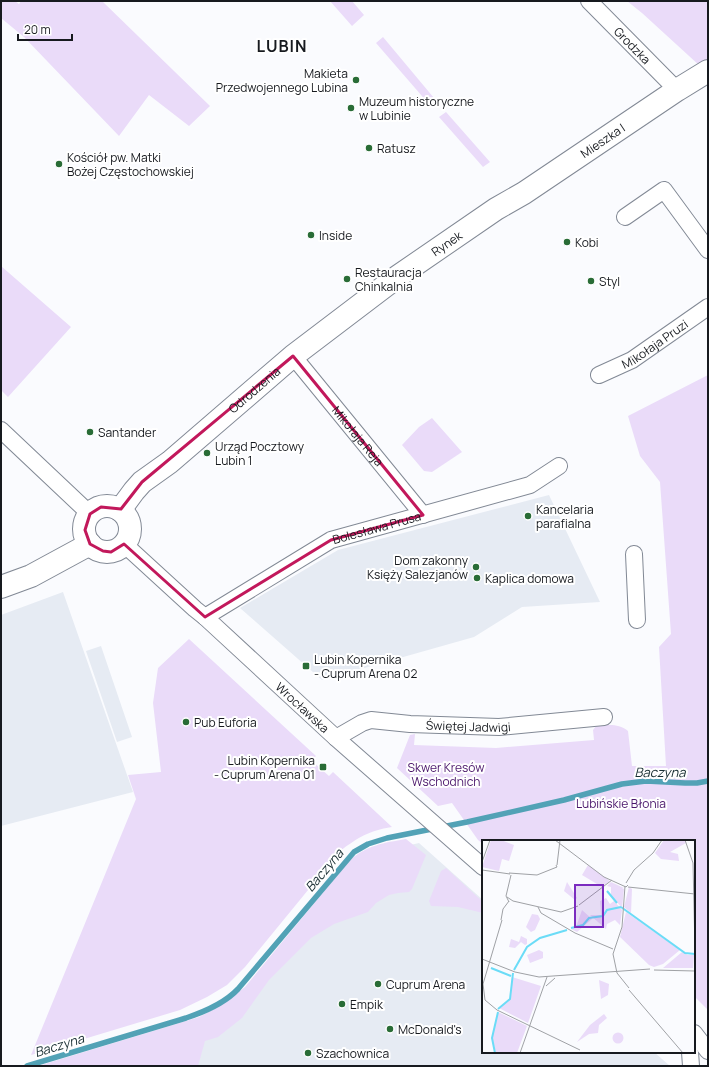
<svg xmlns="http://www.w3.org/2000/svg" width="709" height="1067" font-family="Manrope,sans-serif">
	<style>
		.built { fill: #e6ebf3 }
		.green { fill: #eadbf9 }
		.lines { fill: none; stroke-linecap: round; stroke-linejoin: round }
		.stream { stroke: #52a2b6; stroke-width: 5.5 }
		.street-casing { stroke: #828995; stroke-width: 18 }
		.secondary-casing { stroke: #828995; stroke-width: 24 }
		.street { stroke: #fff; stroke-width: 16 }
		.secondary { stroke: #fff; stroke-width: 22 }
		.marked { fill: none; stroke: #c2185b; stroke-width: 3; stroke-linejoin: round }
		.poi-dot { fill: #296c36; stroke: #fff; stroke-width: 1.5 }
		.labels { text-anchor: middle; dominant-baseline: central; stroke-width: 4; stroke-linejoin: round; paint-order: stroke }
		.street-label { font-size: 12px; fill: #171a1f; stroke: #fff }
		.poi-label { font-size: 12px; fill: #171a1f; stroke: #fff; text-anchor: start }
		.park-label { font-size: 12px; fill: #4a166b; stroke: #fff }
		.water-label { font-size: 13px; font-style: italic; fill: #182d32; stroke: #fff }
		.district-label { font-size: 16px; font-weight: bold; letter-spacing: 1px; fill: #171a1f; stroke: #fff }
		.inset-river { fill: none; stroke: #6bdcf7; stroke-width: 2 }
		.inset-road { fill: none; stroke: #9fa1a5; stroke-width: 1 }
		.view { fill: #7b2cbf; fill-opacity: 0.15; stroke: #7b2cbf; stroke-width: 2 }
		.inset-edge { fill: none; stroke: #171a1f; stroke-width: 2 }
	</style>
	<rect width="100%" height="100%" fill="#fafbfe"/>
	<path class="built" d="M549 495 600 602 522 607 474 637 322 680 240 608 338 550Z
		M63 592 133 792 1 826V615Z
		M101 646 132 737 117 742 86 651Z
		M419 843 483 900V1052H654L670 1066H88L213 1024 389 850Z"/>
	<path class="green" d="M1 1H15L19 4 21 1H102L210 106 189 126 149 95 119 136 24 37 1 18Z
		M330 1H352L364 15 352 26Z
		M627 1H708V60L700 66 642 13Z
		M383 37 434 98 428 103 376 43Z
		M446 112 490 162 483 167 439 117Z
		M1 266 71 327 8 397 1 390Z
		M708 375V1010L694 996V841H483V844L478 840 452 803 438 806 397 768 410 735 415 734 414 745 496 748 594 740 593 730 596 726C608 725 618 723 628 731L632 766H666L659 647 671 634 660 482 640 456 628 416Z
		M432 418 462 452 432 472 424 471 402 445 419 427Z
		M189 639 316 756 311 760 329 776 333 772 392 827C368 831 359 837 340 851L245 967 227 985 207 997 180 1010 31 1055 136 799 128 775 161 772 153 703 158 668Z
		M406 839 426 855 412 889 409 892 398 893 389 895 376 903 368 912 334 924 311 938 269 980 242 1018 218 1037 205 1041 198 1066H38L199 1017 218 1007 245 987 350 860C368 845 383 843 406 839Z
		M446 868 483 902V913L458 907 431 906 429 901 441 871Z"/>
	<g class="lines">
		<path class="stream" d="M27 1066 186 1018C204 1012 224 1004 238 989L354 852 368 844 387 838 467 822 564 800 622 784 646 781 685 783H697L708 781"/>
		<g class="street-casing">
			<g id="street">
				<path id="s1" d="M589 1 677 90"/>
				<path d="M625 217 664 190 708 250"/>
				<path id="s2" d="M293 356 423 515"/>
				<path id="s3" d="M599 375 632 360 708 307"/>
				<path d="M1 430 90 514"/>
				<path id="s4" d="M124 544 195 609 205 617 336 738 483 867"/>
				<path d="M634 554 637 620"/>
				<path id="s5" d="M205 617 331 540 530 485 559 466"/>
				<path id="s6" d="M336 738 362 723 371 720 410 724 499 727 604 717"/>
				<path d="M694 1033 708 1051"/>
				<path d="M690 1052 691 1066"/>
			</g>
		</g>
		<g class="secondary-casing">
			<g id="secondary">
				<circle cx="107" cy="529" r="23"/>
				<path id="s7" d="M120 510 134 491 142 482 170 462 293 356 397 277 496 209 524 193 677 90 708 71"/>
				<path d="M1 587 31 576 90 544"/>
			</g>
		</g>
		<use href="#street" class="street"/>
		<use href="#secondary" class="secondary"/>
	</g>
	<path class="marked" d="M293 356 423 515 331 540 205 617 124 544 111 552 103 551 90 544 85 530 90 514 101 507 121 509 142 482Z"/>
	<g class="poi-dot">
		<circle cx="356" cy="80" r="4"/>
		<circle cx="351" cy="108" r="4"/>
		<circle cx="369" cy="148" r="4"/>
		<circle cx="59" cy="164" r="4"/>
		<circle cx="311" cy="235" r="4"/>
		<circle cx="567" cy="242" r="4"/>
		<circle cx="347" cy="279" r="4"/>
		<circle cx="591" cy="281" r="4"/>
		<circle cx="90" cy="432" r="4"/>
		<circle cx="207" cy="453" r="4"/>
		<circle cx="528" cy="516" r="4"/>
		<circle cx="476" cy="567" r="4"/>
		<circle cx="477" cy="578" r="4"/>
		<rect x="302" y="662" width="8" height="8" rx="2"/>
		<circle cx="186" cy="722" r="4"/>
		<rect x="319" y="763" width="8" height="8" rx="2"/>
		<circle cx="378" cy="984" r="4"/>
		<circle cx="342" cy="1004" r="4"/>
		<circle cx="390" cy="1029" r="4"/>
		<circle cx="308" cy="1053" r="4"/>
	</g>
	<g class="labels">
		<g class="street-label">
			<text stroke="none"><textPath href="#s1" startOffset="62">Grodzka</textPath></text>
			<text stroke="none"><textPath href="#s7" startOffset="610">Mieszka I</textPath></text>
			<text stroke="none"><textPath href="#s7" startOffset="423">Rynek</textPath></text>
			<text stroke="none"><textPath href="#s3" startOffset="64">Mikołaja Pruzi</textPath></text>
			<text stroke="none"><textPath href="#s7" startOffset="181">Odrodzenia</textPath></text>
			<text stroke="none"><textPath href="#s2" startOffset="103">Mikołaja Reja</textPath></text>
			<text stroke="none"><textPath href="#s5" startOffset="195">Bolesława Prusa</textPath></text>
			<text stroke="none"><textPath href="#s4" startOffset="242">Wrocławska</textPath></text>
			<text stroke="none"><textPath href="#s6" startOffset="137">Świętej Jadwigi</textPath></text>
		</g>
		<g class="poi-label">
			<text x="348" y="73" text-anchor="end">Makieta<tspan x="348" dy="14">Przedwojennego Lubina</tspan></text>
			<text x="359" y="101">Muzeum historyczne<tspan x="359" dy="14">w Lubinie</tspan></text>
			<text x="377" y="148">Ratusz</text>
			<text x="67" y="157">Kościół pw. Matki<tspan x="67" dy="14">Bożej Częstochowskiej</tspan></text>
			<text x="319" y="235">Inside</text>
			<text x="575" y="242">Kobi</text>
			<text x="355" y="272">Restauracja<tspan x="355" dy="14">Chinkalnia</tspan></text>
			<text x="599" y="281">Styl</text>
			<text x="98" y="432">Santander</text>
			<text x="215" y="446">Urząd Pocztowy<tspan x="215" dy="14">Lubin 1</tspan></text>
			<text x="536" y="509">Kancelaria<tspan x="536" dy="14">parafialna</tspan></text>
			<text x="468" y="560" text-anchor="end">Dom zakonny<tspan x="468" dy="14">Księży Salezjanów</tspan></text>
			<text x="485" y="578">Kaplica domowa</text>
			<text x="314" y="659">Lubin Kopernika<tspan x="314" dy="14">- Cuprum Arena 02</tspan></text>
			<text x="194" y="722">Pub Euforia</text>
			<text x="315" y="760" text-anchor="end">Lubin Kopernika<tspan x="315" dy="14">- Cuprum Arena 01</tspan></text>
			<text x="386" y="984">Cuprum Arena</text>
			<text x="350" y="1004">Empik</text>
			<text x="398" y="1029">McDonald's</text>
			<text x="316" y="1053">Szachownica</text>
		</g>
		<g class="park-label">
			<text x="446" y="767">Skwer Kresów<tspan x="446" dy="14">Wschodnich</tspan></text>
			<text x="621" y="803">Lubińskie Błonia</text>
		</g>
		<g class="water-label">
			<text x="660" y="772">Baczyna</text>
			<text transform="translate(324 870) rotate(-50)">Baczyna</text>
			<text transform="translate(59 1045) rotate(-17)">Baczyna</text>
		</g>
		<g class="district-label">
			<text x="282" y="46">LUBIN</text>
		</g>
	</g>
	<g transform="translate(482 840)">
		<rect width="213" height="213" fill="#fafbfe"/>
		<path d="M9 0H19L32 5 27 21 20 19 17 31 0 27ZM182 0H203L204 3 188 12 196 14 197 21 179 19 173 13ZM106 25 128 41 120 47 100 35ZM85 42 95 58 93 60 82 51ZM129 42 142 48 140 49H142L140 68 129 55V47L125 46ZM147 47 150 49 149 73 142 67ZM124 58 128 64 132 61 140 70 138 85 133 80 125 84 124 89 108 75H119L118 61ZM100 70 110 79 95 92 89 89 94 87ZM144 72 198 110 181 124 172 127 167 125 138 97ZM50 74 56 75 58 79 53 90 49 92 44 87ZM39 96 45 99V104L43 105 39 102 33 108 27 107 29 99 37 102ZM57 110 61 112V118L48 123 45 115ZM200 112 206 115H212L211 128H181ZM30 137 59 146 46 183 17 168 29 157ZM117 140 127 144 126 155 119 159ZM16 172 45 186 35 213H14L10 197ZM122 174 125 178 117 185 116 193 107 194 95 202 108 185ZM130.5 198a5.5 5.5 0 1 1 11 0a5.5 5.5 0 1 1-11 0Z" fill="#eadbf9"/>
		<path class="inset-river" d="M125 51 135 63M139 67 203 113 213 114M89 88 101 85 107 78 121 76 125 70 139 67M9 128 29 136M32 130 45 107 58 98 85 90M16 169 28 159 31 133M13 213 10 198 16 172"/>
		<path class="inset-road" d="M73 0 122 37 144 47 146 45M203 0 211 23 213 110M0 22 8 0M75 25 78 0M0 30 28 34M27 33 55 35 75 27 74 25M144 43 152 30 171 13 180 0M143 46 140 87 131 114 135 133 147 148M146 47 213 54M25 57 31 61 79 72 96 66M27 62 24 56 29 35M97 65 130 40M56 67 59 73 93 93 131 109M19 80 21 69 27 61M20 80 1 144 3 160 15 170 98 210M0 119 33 132 57 137 168 129M172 130 213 131M64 146 73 138M147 150 201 213M38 213 65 137"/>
		<path class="view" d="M93 45H121V87H93Z"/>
		<rect width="213" height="213" class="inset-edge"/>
	</g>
	<rect width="709" height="1067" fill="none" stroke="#171a1f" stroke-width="4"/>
	<path d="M18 34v6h54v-6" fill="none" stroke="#171a1f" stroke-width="2"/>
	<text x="24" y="34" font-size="12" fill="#171a1f" stroke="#ffffff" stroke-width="3" paint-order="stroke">20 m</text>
</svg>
